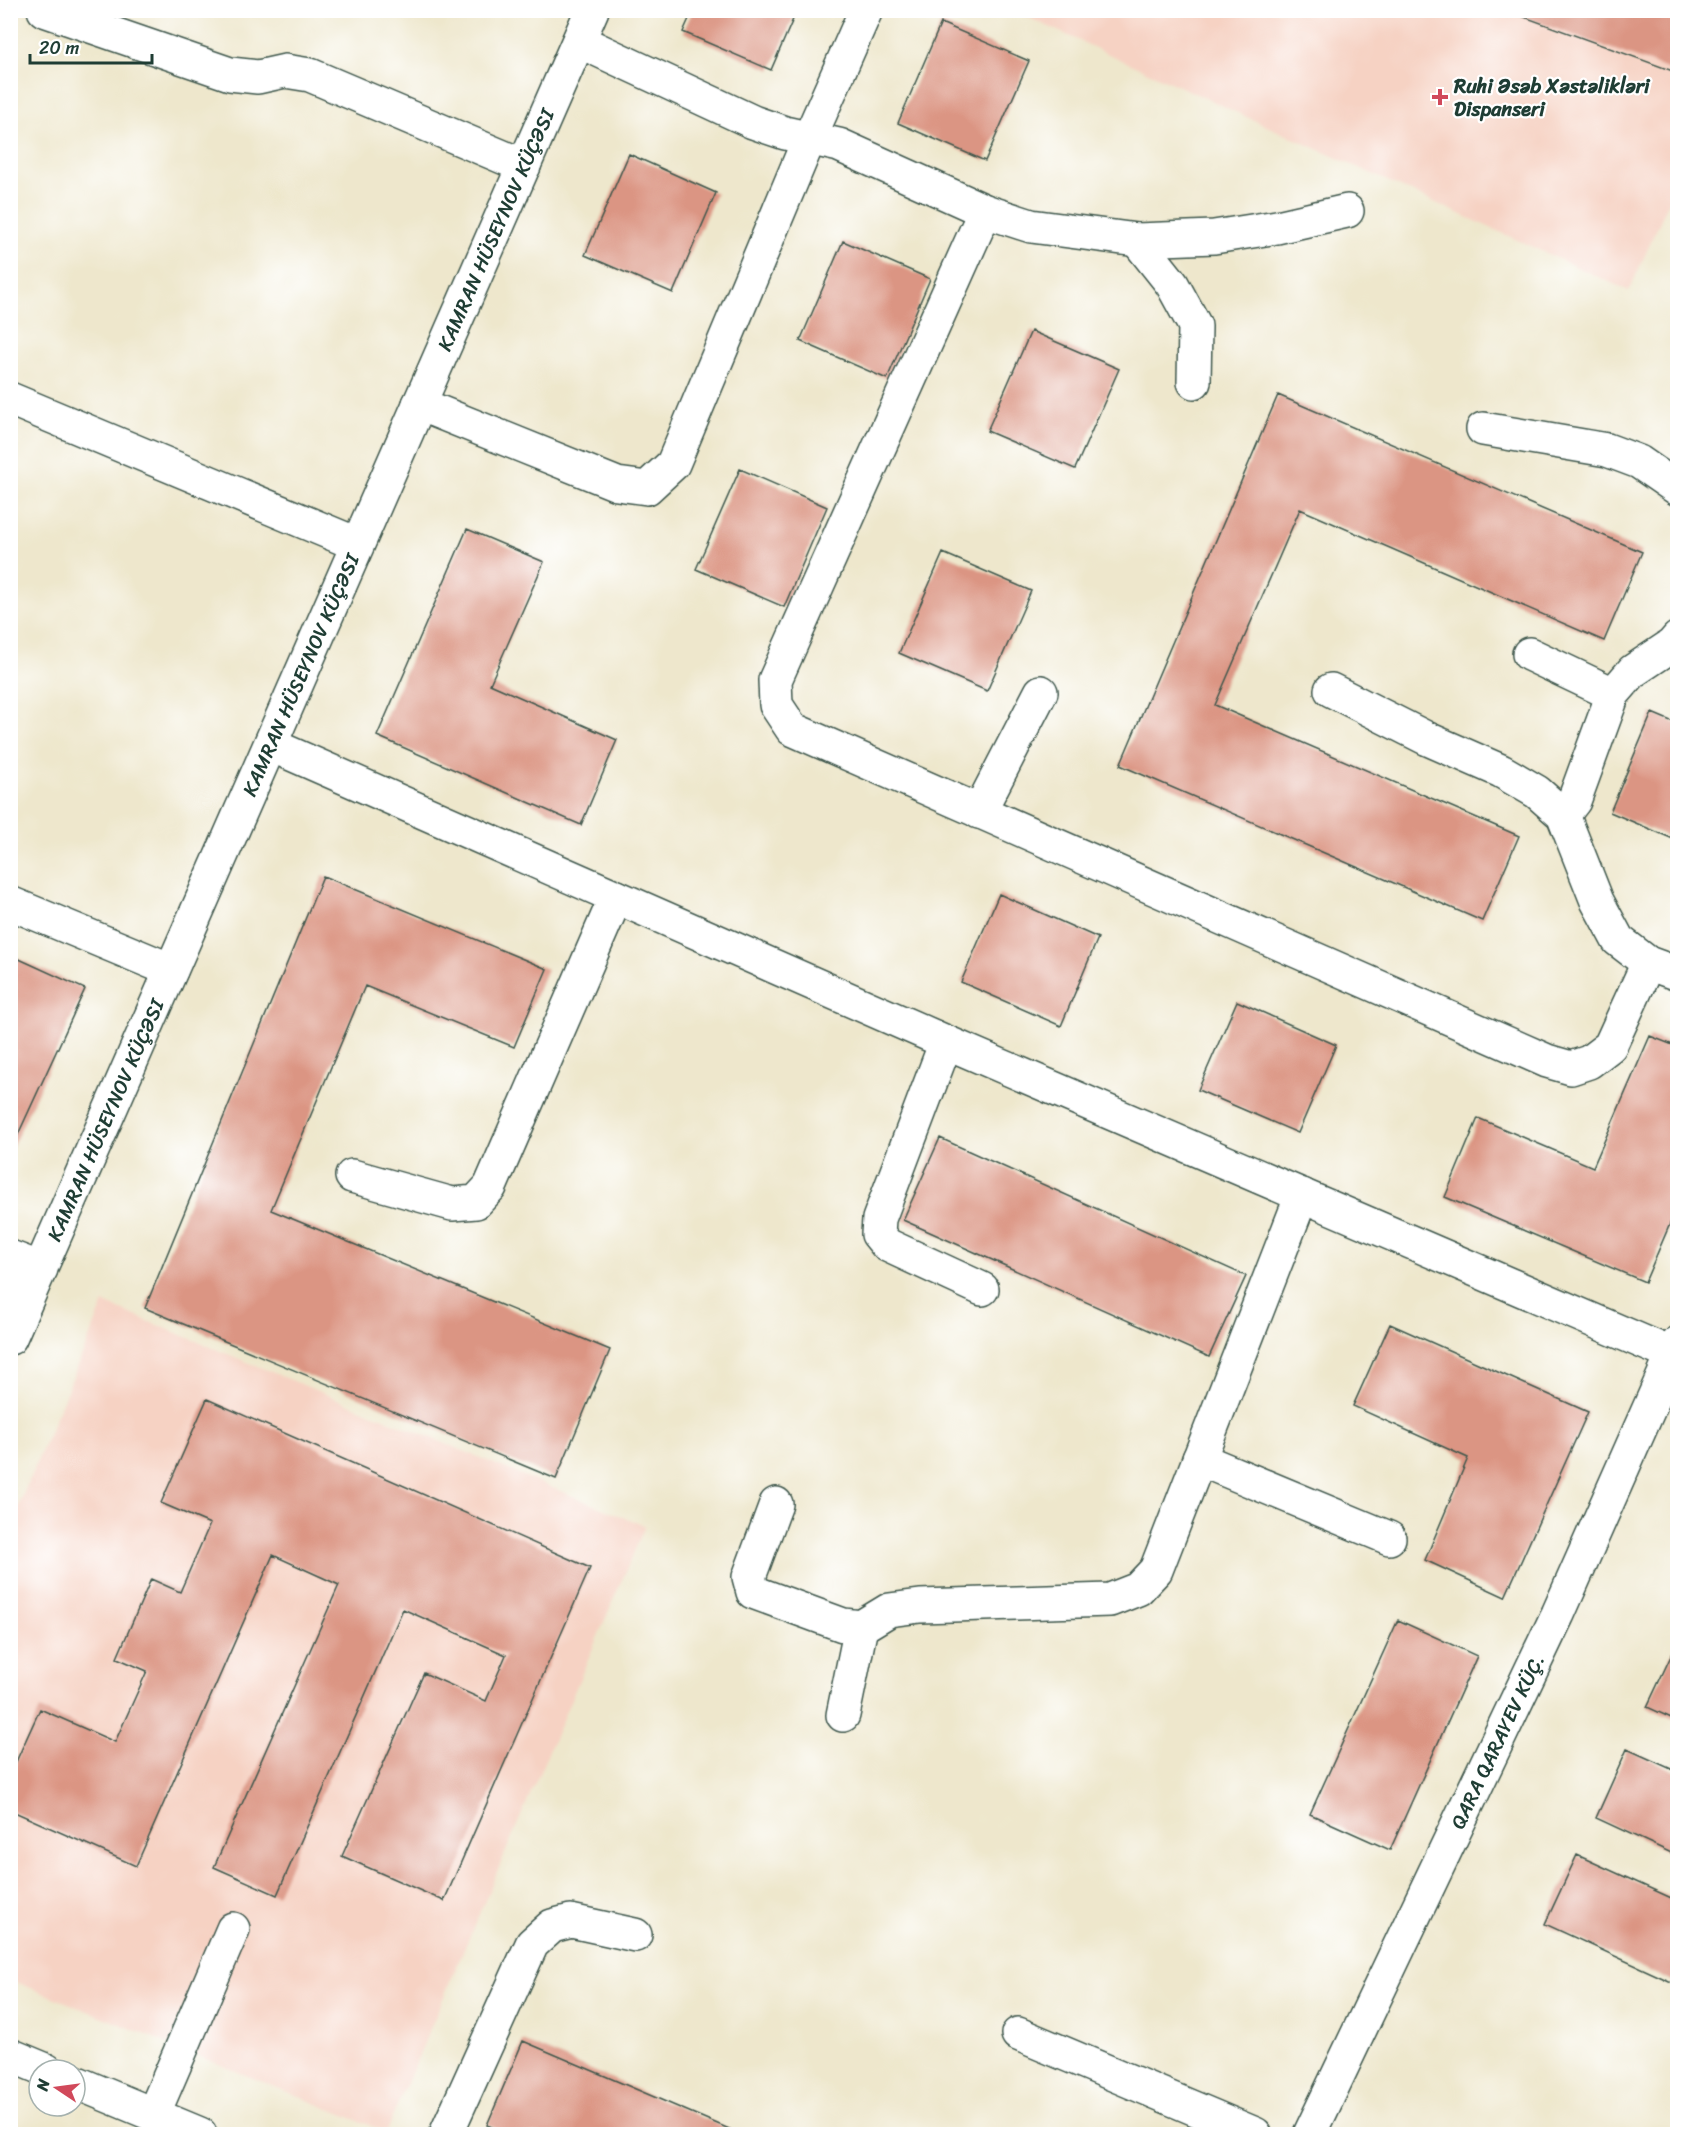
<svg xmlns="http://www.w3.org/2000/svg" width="1688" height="2145" font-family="Sriracha,sans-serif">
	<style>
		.built { fill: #f6d2c3 }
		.building { fill: #db9583 }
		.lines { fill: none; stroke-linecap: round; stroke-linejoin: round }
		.minor-casing { stroke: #3e564b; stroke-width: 36 }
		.minor { stroke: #fff; stroke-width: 33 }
		.poi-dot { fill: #d1495b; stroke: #fff; stroke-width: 2 }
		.labels { text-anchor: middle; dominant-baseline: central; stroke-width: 4.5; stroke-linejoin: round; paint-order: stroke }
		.poi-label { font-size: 20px; font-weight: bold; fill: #1f3d34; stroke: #fff; text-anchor: start }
		.street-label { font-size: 20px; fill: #1f3d34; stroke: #fff }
	</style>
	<rect width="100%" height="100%" fill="#fff"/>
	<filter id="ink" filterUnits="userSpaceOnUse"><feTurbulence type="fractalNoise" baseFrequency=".0167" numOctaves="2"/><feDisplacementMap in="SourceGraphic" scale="12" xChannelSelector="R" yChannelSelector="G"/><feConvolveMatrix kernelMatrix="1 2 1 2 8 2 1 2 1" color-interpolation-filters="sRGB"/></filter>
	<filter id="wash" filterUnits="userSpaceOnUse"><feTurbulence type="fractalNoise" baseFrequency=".008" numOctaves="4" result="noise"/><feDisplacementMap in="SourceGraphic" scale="24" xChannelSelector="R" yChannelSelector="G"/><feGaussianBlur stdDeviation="1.35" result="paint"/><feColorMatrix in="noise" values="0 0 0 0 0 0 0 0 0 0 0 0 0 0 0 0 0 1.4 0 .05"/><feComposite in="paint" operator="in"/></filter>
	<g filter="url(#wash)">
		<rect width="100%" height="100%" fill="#eee7cc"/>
		<path class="built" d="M1014 11H1677V183L1629 291Z
			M104 1303 645 1526 386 2132 11 1980V1523Z"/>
		<g id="blocks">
			<path class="building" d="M693 10H797L771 70 683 32Z
				M1678 10V73L1508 11V10Z
				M941 23 1029 61 985 161 898 123Z
				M629 154 716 193 673 293 585 255Z
				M843 241 930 279 887 379 800 341Z
				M1031 331 1119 369 1075 469 987 431Z
				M1278 395 1642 552 1604 641 1300 509 1215 705 1519 836 1482 921 1120 765Z
				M740 469 827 507 784 607 696 569Z
				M467 529 544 562 490 684 617 740 581 825 377 736Z
				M943 553 1031 591 987 691 899 653Z
				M1652 713 1678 724V841L1610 812Z
				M323 876 547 969 514 1047 365 986 271 1210 610 1350 556 1479 145 1308Z
				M999 894 1098 938 1061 1026 961 982Z
				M17 958 85 989 10 1152V972Z
				M1237 1001 1336 1045 1298 1133 1198 1090Z
				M1650 1036 1678 1047V1205L1645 1282 1445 1197 1478 1118 1593 1167Z
				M940 1138 1246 1276 1209 1357 903 1220Z
				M1390 1324 1588 1412 1505 1597 1425 1560 1468 1458 1353 1406Z
				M207 1399 590 1568 444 1901 342 1856 424 1673 486 1701 506 1655 403 1609 277 1895 214 1867 339 1585 273 1555 136 1866 10 1810V1775L40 1709 115 1742 147 1671 117 1658 151 1579 180 1592 210 1524 161 1503Z
				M1398 1620 1477 1656 1390 1850 1310 1814Z
				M1678 1641V1721L1647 1707Z
				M1627 1749 1678 1772V1856L1596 1818Z
				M1577 1855 1678 1901V1985L1545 1924Z
				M523 2041 741 2134H508L487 2125Z"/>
		</g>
	</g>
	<g filter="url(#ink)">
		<use href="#blocks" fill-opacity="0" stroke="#3e564b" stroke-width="1.5"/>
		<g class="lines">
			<g class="minor-casing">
				<g id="minor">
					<path d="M44 10 230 74 258 77 285 71 310 75 524 166"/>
					<path d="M579 41 753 122 785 133 839 145 985 211 1031 226 1137 240 1214 237 1277 227 1347 211"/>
					<path d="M985 211 775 680 776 705 792 729 1547 1061 1571 1068 1589 1062 1610 1046 1648 963"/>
					<path d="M1137 240 1172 284 1195 326 1194 382"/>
					<path d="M10 399 357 544"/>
					<path d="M419 404 617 484 647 488 673 464 810 137 866 10"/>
					<path d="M1483 429 1607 450 1639 462 1678 489"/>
					<path d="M1529 654 1613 694"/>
					<path d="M1331 690 1428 739 1501 771 1537 792 1563 815 1597 901 1618 940 1648 963 1678 974"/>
					<path d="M271 745 946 1042 1678 1357"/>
					<path d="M979 812 1041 692"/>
					<path d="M1563 815 1574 801 1613 694 1633 671 1672 645 1678 638"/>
					<path d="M10 903 171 970"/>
					<path d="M946 1042 879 1219 878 1234 887 1245 982 1289"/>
					<path d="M352 1176 452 1204 476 1202 490 1187 616 897"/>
					<path d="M10 1257 41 1269"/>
					<path id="s1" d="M10 1338 592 10"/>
					<path d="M1199 1459 1389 1538"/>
					<path d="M776 1504 749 1577 753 1592 843 1625 861 1627 889 1610 920 1606 1110 1600 1138 1589 1156 1570 1302 1195"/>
					<path d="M843 1715 861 1627"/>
					<path d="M1018 2034 1255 2134"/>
					<path d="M10 2055 46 2070"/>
					<path d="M75 2082 200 2134"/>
					<path d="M153 2115 233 1929"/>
					<path d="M446 2134 532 1944 552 1926 571 1921 635 1935"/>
					<path id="s2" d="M1310 2134 1558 1614 1678 1343"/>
				</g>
			</g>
			<use href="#minor" class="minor"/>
		</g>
	</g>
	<path class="poi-dot" d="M1437 88h6v6h6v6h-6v6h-6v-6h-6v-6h6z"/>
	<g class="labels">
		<g class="poi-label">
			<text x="1454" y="86">Ruhi Əsəb Xəstəlikləri<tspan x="1454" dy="23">Dispanseri</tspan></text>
		</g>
		<g class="street-label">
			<text stroke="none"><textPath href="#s1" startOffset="1210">KAMRAN HÜSEYNOV KÜÇƏSI</textPath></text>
			<text stroke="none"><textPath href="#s1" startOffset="724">KAMRAN HÜSEYNOV KÜÇƏSI</textPath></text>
			<text stroke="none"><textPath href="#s1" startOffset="238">KAMRAN HÜSEYNOV KÜÇƏSI</textPath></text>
			<text stroke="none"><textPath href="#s2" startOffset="435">QARA QARAYEV KÜÇ.</textPath></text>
		</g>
	</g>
	<rect width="1688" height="2145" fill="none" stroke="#fff" stroke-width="36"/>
	<g transform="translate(57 2088) rotate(283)"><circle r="28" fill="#ffffff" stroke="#a5b1ae" stroke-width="1.5"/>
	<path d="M0-4.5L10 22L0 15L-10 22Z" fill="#d1495b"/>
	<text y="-9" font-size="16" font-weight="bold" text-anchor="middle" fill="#1f3d34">N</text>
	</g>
	<path d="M30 54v9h122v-9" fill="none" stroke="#1f3d34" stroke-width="3"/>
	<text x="39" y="54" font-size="18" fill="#1f3d34" stroke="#ffffff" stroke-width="4.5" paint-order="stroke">20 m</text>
</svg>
